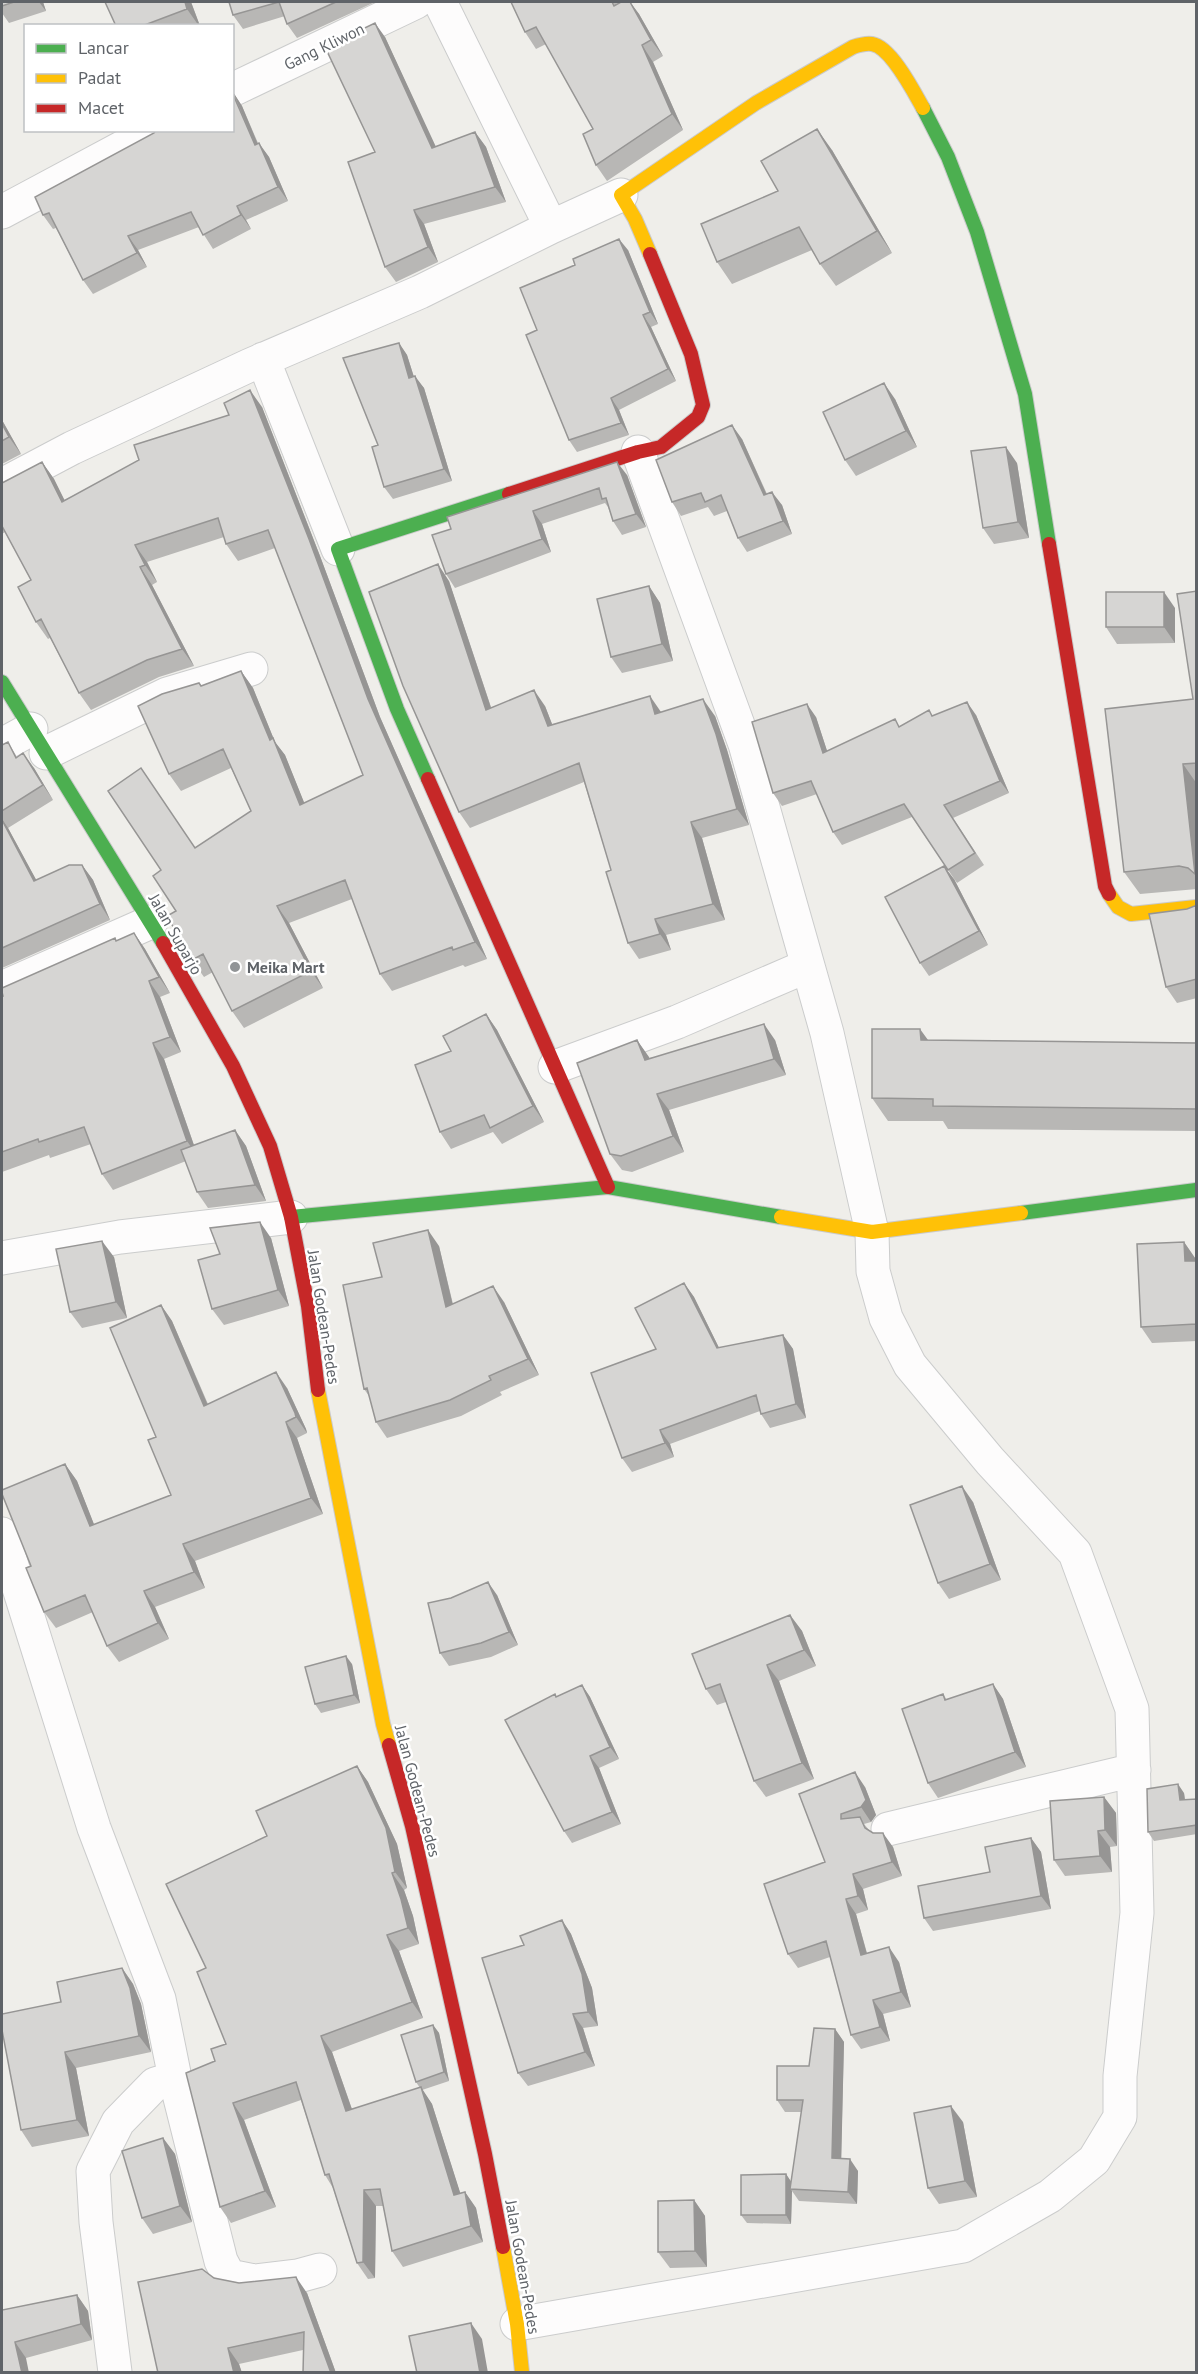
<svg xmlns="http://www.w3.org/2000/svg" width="1198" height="2374" font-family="'PT Sans',sans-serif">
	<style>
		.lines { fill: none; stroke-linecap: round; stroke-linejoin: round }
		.street-casing { stroke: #cbcccc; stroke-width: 35 }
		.fast-casing { stroke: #cacacb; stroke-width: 16 }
		.slow-casing { stroke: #cacacb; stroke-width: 16 }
		.jam-casing { stroke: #cacacb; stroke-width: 16 }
		.street { stroke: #fdfcfc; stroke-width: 33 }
		.fast { stroke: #4caf50; stroke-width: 14 }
		.slow { stroke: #ffc107; stroke-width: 14 }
		.jam { stroke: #c62828; stroke-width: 14 }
		.wall { fill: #b8b7b5 }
		.shaded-wall { fill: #969594 }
		.building { fill: #d6d5d3; stroke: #969594; stroke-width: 1.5 }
		.poi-dot { fill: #919496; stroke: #fff; stroke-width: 2 }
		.labels { text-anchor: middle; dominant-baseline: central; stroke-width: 5; stroke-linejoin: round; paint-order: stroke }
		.street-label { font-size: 16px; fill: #5f6368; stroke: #fff }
		.poi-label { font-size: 16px; font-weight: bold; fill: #5f6368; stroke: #fff; text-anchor: start }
	</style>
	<rect width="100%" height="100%" fill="#efeeea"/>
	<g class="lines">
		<g class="street-casing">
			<path id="street" d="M440 2 551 227 621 195
				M232 90 416 2
				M2 212 155 130
				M263 359 338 549
				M2 485 72 448 248 366 420 292 551 227
				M2 745 31 729
				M46 753 167 694 251 669
				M2 988 151 922
				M555 1067 677 1022 807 966
				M2 1258 120 1237 291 1217
				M2 1534 94 1828 159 1999 175 2078 155 2084 118 2122 93 2171 96 2222 115 2372
				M888 1829 1134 1770
				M175 2078 221 2261 229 2276 254 2281 298 2276 320 2270
				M517 2324 963 2246 1050 2196 1094 2160 1120 2117V2076L1137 1913 1132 1709 1075 1553 990 1461 910 1365 886 1318 873 1271 872 1232 827 1033 745 744 638 452"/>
		</g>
		<g class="fast-casing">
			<path id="fast" d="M923 108 948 157 977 232 1025 394 1049 544
				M2 682 163 943
				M428 779 397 709 338 549 509 494
				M1021 1213 1196 1190
				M291 1217 608 1187 781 1217"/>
		</g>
		<g class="slow-casing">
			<path id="slow" d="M650 254 635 219 621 195 756 103 853 47C859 45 865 43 872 44 891 47 914 92 923 108
				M1109 894 1118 907 1131 914 1196 907
				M781 1217 872 1232 1021 1213
				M318 1390 383 1724 389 1745
				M503 2247 517 2324 522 2372"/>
		</g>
		<g class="jam-casing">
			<path id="jam" d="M509 494 638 452 661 447 698 417 703 405 691 354 650 254
				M1049 544 1105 886 1109 894
				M428 779 608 1187
				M163 943 233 1066 270 1146 291 1217 308 1306 318 1390
				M389 1745 412 1826 485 2154 503 2247"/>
		</g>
		<use href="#street" class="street"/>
		<use href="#fast" class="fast"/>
		<use href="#slow" class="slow"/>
		<use href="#jam" class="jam"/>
	</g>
	<path class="wall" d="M2 2H43L46 11 9 23 2 13Z
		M191 2 200 26H116Z
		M229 2H375L297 38 287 24 285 16 243 29 233 15Z
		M511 2H616L617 4 621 2H630L639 14 663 56 653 62 683 130 607 181 596 165 593 129 546 44 536 49 525 32Z
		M385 37 435 147 475 132 486 147 506 202 424 224 438 262 396 282 385 267 375 152Z
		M233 92 242 106 258 143 269 157 288 201 246 220 251 229 213 249 199 227 138 250 147 267 93 294 83 280 56 228 53 229 43 215 154 133Z
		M832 150 892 253 836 286 820 264 812 250 732 284 717 262 778 191Z
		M628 250 658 324 651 327 676 381 619 410 629 435 577 452 569 440 537 330Z
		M399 343 407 355 414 377 424 388 452 481 393 499 384 487 378 445Z
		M895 399 917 447 856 476 845 460Z
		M262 407 320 556 380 717 487 959 465 967 463 965 392 991 380 974 352 899 289 923 323 988 244 1028 232 1011 213 972 204 977 192 960 176 911 195 848 251 811 231 768 181 791 169 774 201 686 241 671 253 688 275 742 285 755 304 803 363 775 275 548 238 561 226 544 224 537 147 562 157 582 152 585 194 666 159 677 91 710 79 693 50 638 48 639 36 622 31 580 5 532 2 534V483L42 462 54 479 64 500Z
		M2 420 21 454 2 464Z
		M742 439 767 494 782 505 792 534 747 552 738 538 727 511 714 516 708 507 681 516 672 502Z
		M1017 463 1029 538 994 544 983 528Z
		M627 475 646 527 622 535 613 521 608 507 605 503 542 524 551 552 455 588 446 574 432 535Z
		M449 581 491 707 545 706 552 724 661 712 715 716 727 750 749 825 702 838 725 920 666 935 671 950 639 959 628 943 611 870 584 782 470 828 459 812Z
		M649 586 660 603 673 661 622 673 611 657Z
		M1197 591V889L1140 894 1124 872 1193 699Z
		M1175 608V643L1117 644 1106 627Z
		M976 715 1009 793 953 818 984 865 957 883 912 817 842 845 833 832 817 794 782 806 773 793 816 717 827 751 933 716Z
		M8 742 17 757 34 768 53 800 8 828 36 880 82 865 93 880 110 920 2 968V745Z
		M954 879 988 945 929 976 920 963Z
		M1197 905V998L1177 1003 1166 987 1187 909Z
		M134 933 145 949 170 993 160 997 181 1052 164 1059 194 1145 235 1130 246 1146 266 1201 208 1208 197 1192 186 1161 113 1190 102 1174 91 1144 50 1158 49 1155 2 1172V996L115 938 117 941Z
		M486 1014 497 1030 544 1122 502 1144 493 1132 451 1149 440 1132 451 1051Z
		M637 1040 649 1058 775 1040 786 1075 669 1110 684 1152 632 1172 622 1170 610 1154Z
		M929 1040 1197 1043V1131L948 1129 943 1121H888L872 1098Z
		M271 1238 289 1306 224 1325 212 1309Z
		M1184 1242 1195 1258V1261H1197V1341L1152 1343 1141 1327Z
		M439 1246 453 1304 504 1302 539 1375 500 1392 502 1395 461 1416 387 1438 376 1422 369 1396 364 1389 382 1277Z
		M114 1257 127 1318 82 1328 70 1312Z
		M684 1283 694 1297 719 1348 783 1335 793 1349 806 1418 770 1428 761 1414 760 1411 670 1444 674 1457 632 1472 622 1458 656 1349Z
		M161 1305 172 1321 208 1404 287 1388 306 1429 307 1433 297 1438 323 1514 195 1561 205 1588 155 1607 169 1639 119 1662 107 1646 93 1612 56 1628 44 1612 31 1566 65 1464 77 1481 94 1525 171 1495Z
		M973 1502 1001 1580 949 1599 938 1583Z
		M497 1595 518 1645 491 1657 449 1666 440 1653 451 1598Z
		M790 1615 802 1631 816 1666 779 1681 814 1779 766 1797 754 1781 726 1702 717 1705 706 1689Z
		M352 1664 360 1703 321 1713 315 1704Z
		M993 1684 1003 1699 1026 1767 938 1798 928 1783 943 1694 947 1700Z
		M582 1685 590 1697 619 1759 599 1768 621 1824 572 1843 564 1831 556 1697Z
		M357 1766 368 1782 397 1844 407 1888 404 1890 413 1916 419 1944 399 1951 423 2018 332 2052 352 2109 420 2088 416 2082 433 2025 439 2033 449 2081 422 2090 432 2104 460 2193 465 2192 476 2208 483 2242 403 2267 392 2251 383 2206H376L375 2278 368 2279 357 2263 333 2188 325 2175 301 2100 244 2120 276 2207 231 2223 220 2207 215 2061 226 2044 206 1968 267 1836Z
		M865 1787 876 1815 871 1822 864 1824 869 1830 893 1847 902 1876 863 1889 868 1910 856 1914 867 1953 899 1962 911 2007 883 2014 890 2041 861 2049 851 2035 830 1957 798 1968 788 1954 825 1862 799 1794Z
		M1184 1793 1185 1800 1197 1799V1834L1154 1841 1148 1832Z
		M1104 1797 1116 1813 1117 1846 1110 1847 1112 1872 1065 1876 1054 1860Z
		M1031 1838 1041 1852 1051 1909 933 1931 924 1918 990 1872Z
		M562 1920 571 1934 592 1988 598 2026 583 2028 595 2066 528 2086 518 2073 524 1945Z
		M122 1968 133 1984 141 2004 151 2052 76 2068 89 2136 32 2147 21 2130 61 2002Z
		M835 2029 844 2042 841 2159 858 2171 857 2204 799 2201 792 2191 791 2224 747 2223 741 2215 786 2174 791 2182 802 2112H785L777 2100 809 2066Z
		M963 2122 977 2197 939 2204 928 2188Z
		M163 2138 175 2154 192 2222 153 2234 142 2218Z
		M694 2200 705 2216 707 2267 670 2268 658 2252Z
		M214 2278 239 2283 307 2293 336 2373H303V2350L239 2364 242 2373H158Z
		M77 2295 88 2311 92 2340 26 2358 2 2373V2310Z"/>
	<path class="shaded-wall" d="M39 2H43L46 11Z
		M185 2H191L200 26H199L187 9Z
		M630 2 639 14 663 56 651 40Z
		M375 23 385 37 443 162 432 148Z
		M642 45 653 62 683 130 672 114Z
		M233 92 242 106 264 159 255 145Z
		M817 129 832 150 892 253 877 231Z
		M475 132 486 147 506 202 495 187Z
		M259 143 269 157 288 201 278 187Z
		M237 206 246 220 251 229 241 215Z
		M414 210 424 224 438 262 428 247Z
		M128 236 138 250 147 267 137 253Z
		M619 239 628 250 658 324 650 312Z
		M643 315 651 327 676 381 668 369Z
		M399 343 407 355 418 390 409 378Z
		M415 376 424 388 452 481 444 469Z
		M884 383 895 399 917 447 906 431Z
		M250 390 262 407 320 556 380 717 487 959 475 942 368 699Z
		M611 398 619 410 629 435 621 423Z
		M2 420 21 454 9 437 2 424Z
		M732 425 742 439 773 509 764 495Z
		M1006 447 1017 463 1029 538 1018 522Z
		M42 462 54 479 74 519 62 502Z
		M617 462 627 475 646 527 636 514Z
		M772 492 782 505 792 534 783 521Z
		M533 511 542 524 551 552 542 539Z
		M135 545 147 562 157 582 145 565Z
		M438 564 449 581 497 726 486 710Z
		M140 567 152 585 194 666 182 649Z
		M649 586 660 603 673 661 662 644Z
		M1164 592 1175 608V643L1164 627Z
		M241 671 253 688 275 742 285 755 312 822 300 805 270 740Z
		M534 690 545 706 559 742 548 726Z
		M650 696 661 712 655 714Z
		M703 699 715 716 727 750 749 825 737 809Z
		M967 702 976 715 1009 793 1000 781Z
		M807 704 816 717 832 766 823 753Z
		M23 753 34 768 53 800 43 785Z
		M1183 764 1197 784V875L1195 874Z
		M2 819 8 828 45 896 34 881 2 820Z
		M691 822 702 838 725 920 713 904Z
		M82 865 93 880 110 920 100 904Z
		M944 866 954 879 988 945 979 931Z
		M277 906 289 923 323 988 311 971Z
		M655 919 666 935 671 950 660 934Z
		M134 933 145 949 170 993 159 977Z
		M149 981 160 997 181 1052 170 1037Z
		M486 1014 497 1030 544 1122 533 1106Z
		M764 1024 775 1040 786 1075 774 1059Z
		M920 1029 936 1051 921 1040Z
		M637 1040 649 1057 656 1076 645 1060Z
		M153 1043 164 1059 198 1157 187 1141Z
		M657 1094 669 1110 684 1152 673 1136Z
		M235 1130 246 1146 266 1201 255 1185Z
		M260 1222 271 1238 289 1306 278 1290Z
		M428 1230 439 1246 457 1323 446 1307Z
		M102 1241 114 1257 127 1318 116 1302Z
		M1184 1242 1195 1258 1196 1277 1185 1261Z
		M684 1283 694 1297 726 1362 717 1348Z
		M493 1286 504 1302 539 1375 528 1359Z
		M161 1305 172 1321 215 1422 204 1406Z
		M783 1335 793 1349 806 1418 796 1404Z
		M276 1372 287 1388 306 1429 307 1433 296 1417Z
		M286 1422 297 1438 323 1514 311 1498Z
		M660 1430 670 1444 674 1457 665 1443Z
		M65 1464 77 1481 101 1542 90 1526Z
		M962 1486 973 1502 1001 1580 990 1564Z
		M183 1544 195 1561 205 1588 194 1572Z
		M488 1582 497 1595 518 1645 509 1632Z
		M144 1591 155 1607 169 1639 158 1623Z
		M790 1615 802 1631 816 1666 804 1650Z
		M346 1656 352 1664 360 1703 354 1695Z
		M767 1665 779 1681 814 1779 802 1763Z
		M993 1684 1003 1699 1026 1767 1015 1752Z
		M582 1685 590 1697 619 1759 610 1747Z
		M590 1756 599 1768 621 1824 612 1812Z
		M357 1766 368 1782 397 1844 407 1888 395 1872Z
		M855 1772 865 1787 876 1815 871 1822 861 1807Z
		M1178 1784 1184 1793 1186 1808 1180 1800Z
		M1104 1797 1116 1813 1117 1846 1105 1830Z
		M1098 1831 1110 1847 1112 1872 1100 1856Z
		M883 1833 893 1847 902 1876 892 1862Z
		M1031 1838 1041 1852 1051 1909 1041 1896Z
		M392 1873 404 1890 413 1916 419 1944 408 1928Z
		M853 1874 863 1889 868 1910 858 1896Z
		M846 1899 856 1914 871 1969 861 1955Z
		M562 1920 571 1934 592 1988 598 2026 588 2012Z
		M387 1935 399 1951 423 2018 412 2002Z
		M889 1947 899 1962 911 2007 901 1992Z
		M122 1968 133 1984 141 2004 151 2052 139 2036Z
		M873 2000 883 2014 890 2041 880 2027Z
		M573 2014 583 2028 595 2066 585 2052Z
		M433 2025 439 2033 449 2081 444 2072Z
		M835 2029 844 2042 841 2170 832 2158Z
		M321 2036 332 2052 358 2127 346 2111Z
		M65 2052 76 2068 89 2136 77 2120Z
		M421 2087 432 2104 466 2211 454 2195Z
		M233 2103 244 2120 276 2207 265 2191Z
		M951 2106 963 2122 977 2197 965 2181Z
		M163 2138 175 2154 192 2222 180 2206Z
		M850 2159 858 2171 857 2204 848 2192Z
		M786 2174 792 2183 790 2189 792 2191 791 2224 786 2215Z
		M364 2190 376 2206 375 2278 363 2262Z
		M465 2192 476 2208 483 2242 471 2226Z
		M694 2200 705 2216 707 2267 695 2251Z
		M296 2277 307 2293 336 2373H331Z
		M77 2295 88 2311 92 2340 81 2324Z
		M471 2323 482 2339 488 2373H480Z
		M15 2342 26 2358 29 2373H22Z
		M228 2348 239 2364 242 2373H234Z"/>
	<path class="building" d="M2 2H14L2 6Z
		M105 2H185L187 9 142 26H116Z
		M229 2H279L233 15Z
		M279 2H336L287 24Z
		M511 2H612L614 6 621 2H630L651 40 642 45 672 114 596 165 583 134 593 129 536 27 525 32Z
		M375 23 432 148 475 132 495 187 414 210 428 247 385 267 348 162 375 152 325 47Z
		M232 92 255 145 259 143 278 187 237 206 241 215 203 235 191 212 128 236 137 253 83 280 49 213 43 215 35 197 154 133 156 130H232Z
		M817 129 877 231 820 264 799 227 717 262 701 224 778 191 761 161Z
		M619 239 650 312 643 315 668 369 611 398 621 423 569 440 526 335 537 330 520 288 575 265 573 259Z
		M399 343 409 378 415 376 444 469 384 487 372 447 378 445 343 358Z
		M884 383 906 431 845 460 823 412Z
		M250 390 309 539 368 699 475 942 453 950 452 947 380 974 345 880 277 906 311 971 232 1011 203 954 192 960 167 916 176 911 153 876 161 870 108 791 141 768 195 848 251 811 223 749 169 774 138 706 162 694 199 683 201 686 241 671 270 740 273 738 300 805 363 775 268 530 226 544 218 518 135 545 145 565 140 567 182 649 147 660 79 693 41 619 36 622 18 587 31 580 2 526V483L42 462 62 502 139 460 134 445 229 415 224 403Z
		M2 424 9 437 2 441Z
		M732 425 764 495 772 492 783 521 738 538 721 495 705 502 701 493 672 502 656 460Z
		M1006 447 1018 522 983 528 971 451Z
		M617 462 636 514 613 521 606 498 602 499 599 488 533 511 542 539 446 574 432 535 451 529 447 517Z
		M438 564 486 710 534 690 548 726 650 696 655 714 703 699 716 734 737 809 691 822 713 904 655 919 660 934 628 943 606 872 611 870 579 763 459 812 403 686 369 592Z
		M649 586 662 644 611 657 597 599Z
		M1197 591V763L1183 764 1195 874 1188 868 1179 866 1124 872 1105 709 1193 699 1177 594Z
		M1106 592H1164V627H1106Z
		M967 702 1000 781 944 805 975 853 948 870 904 804 833 832 811 781 773 793 752 722 807 704 823 753 895 719 899 727 929 710 932 716Z
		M8 742 16 758 23 753 43 785 2 811V745Z
		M2 820 34 881 69 865H82L100 904 2 948Z
		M944 866 979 931 920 963 885 897Z
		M1197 905V979L1166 987 1149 914 1187 909Z
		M134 933 159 977 149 981 170 1037 153 1043 187 1141 102 1174 84 1127 39 1142 38 1139 2 1152V996H3L2 992V988L115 938 116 941Z
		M486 1014 533 1106 490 1128 484 1115 440 1132 415 1065 451 1051 443 1036Z
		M764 1024 774 1059 657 1094 673 1136 621 1156 610 1154 577 1063 637 1040 645 1060Z
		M872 1029H920L921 1040 1197 1043V1109L933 1106V1099L872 1098Z
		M235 1130 255 1185 197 1192 181 1150Z
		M260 1222 278 1290 212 1309 198 1260 220 1254 210 1228Z
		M428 1230 446 1307 493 1286 528 1359 489 1376 491 1380 450 1400 376 1422 367 1388 364 1389 343 1285 382 1277 373 1243Z
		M102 1241 116 1302 70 1312 56 1249Z
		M1184 1242 1185 1261H1197V1326L1196 1324 1141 1327 1137 1244Z
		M684 1283 717 1348 783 1335 796 1404 761 1414 756 1395 660 1430 665 1443 622 1458 591 1373 656 1349 635 1308Z
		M161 1305 204 1406 276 1372 295 1413 296 1417 286 1422 311 1498 183 1544 194 1572 144 1591 158 1623 107 1646 85 1595 44 1612 26 1568 31 1566 2 1494V1490L65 1464 90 1526 171 1495 148 1440 156 1437 110 1328Z
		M962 1486 990 1564 938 1583 910 1505Z
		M488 1582 509 1632 481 1643 440 1653 428 1603 451 1598Z
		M790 1615 804 1650 767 1665 802 1763 754 1781 720 1684 706 1689 692 1654Z
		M346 1656 354 1695 315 1704 305 1667Z
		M993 1684 1015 1752 928 1783 902 1709 943 1694 945 1700Z
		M582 1685 610 1747 590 1756 612 1812 564 1831 505 1720 555 1694 556 1697Z
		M357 1766 386 1828 395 1872 392 1873 401 1899 408 1928 387 1935 412 2002 321 2036 346 2111 421 2087 454 2195 465 2192 471 2226 392 2251 380 2189 364 2190 363 2262 357 2263 329 2174 325 2175 296 2082 233 2103 265 2191 220 2207 186 2073 215 2061 211 2049 226 2044 197 1972 206 1968 166 1884 267 1836 256 1811Z
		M855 1772 866 1800 861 1807 841 1814V1819L860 1817 865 1828 873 1833H883L892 1862 853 1874 858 1896 846 1899 861 1955 889 1947 901 1992 873 2000 880 2027 851 2035 826 1941 788 1954 764 1884 825 1862 799 1794Z
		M1178 1784 1180 1800 1197 1799V1825L1148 1832 1147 1789Z
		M1104 1797 1105 1830 1098 1831 1100 1856 1054 1860 1050 1801Z
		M1031 1838 1041 1896 924 1918 918 1886 990 1872 985 1847Z
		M562 1920 582 1974 588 2012 573 2014 585 2052 518 2073 482 1958 524 1945 520 1936Z
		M122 1968 130 1988 139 2036 65 2052 77 2120 21 2130 2 2030V2014L61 2002 57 1982Z
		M433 2025 444 2072 416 2082 401 2035Z
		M814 2028 835 2029 832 2158 850 2159 848 2192 790 2189 803 2100H777V2066H809Z
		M951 2106 965 2181 928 2188 914 2113Z
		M163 2138 180 2206 142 2218 122 2151Z
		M786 2174V2215H741V2175Z
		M694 2200 695 2251 658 2252V2201Z
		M202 2269 214 2278 239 2283 296 2277 331 2373H303L304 2332 228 2348 234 2373H158L138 2282Z
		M77 2295 81 2324 15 2342 22 2373H2V2310Z
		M471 2323 480 2373H417L409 2336Z"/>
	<circle class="poi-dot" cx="235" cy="967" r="6"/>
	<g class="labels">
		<g class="street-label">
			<text transform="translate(324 46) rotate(-26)">Gang Kliwon</text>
			<text transform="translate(176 934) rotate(60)">Jalan Suparjo</text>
			<text transform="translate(324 1317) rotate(81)">Jalan Godean-Pedes</text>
			<text transform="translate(418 1791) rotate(75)">Jalan Godean-Pedes</text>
			<text transform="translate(523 2267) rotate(80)">Jalan Godean-Pedes</text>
		</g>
		<g class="poi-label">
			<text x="247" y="967">Meika Mart</text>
		</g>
	</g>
	<rect width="1198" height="2374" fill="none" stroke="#5f6368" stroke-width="6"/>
	<rect x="24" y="24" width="210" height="108" fill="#ffffff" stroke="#bfc1c3" stroke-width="1.5"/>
	<rect x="36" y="44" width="30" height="9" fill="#4caf50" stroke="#bfc1c3" stroke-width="1.5"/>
	<text x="78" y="54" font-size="18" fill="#5f6368">Lancar</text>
	<rect x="36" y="74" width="30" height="9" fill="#ffc107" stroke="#bfc1c3" stroke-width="1.5"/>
	<text x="78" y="84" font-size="18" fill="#5f6368">Padat</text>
	<rect x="36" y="104" width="30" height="9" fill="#c62828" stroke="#bfc1c3" stroke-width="1.5"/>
	<text x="78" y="114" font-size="18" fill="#5f6368">Macet</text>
</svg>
